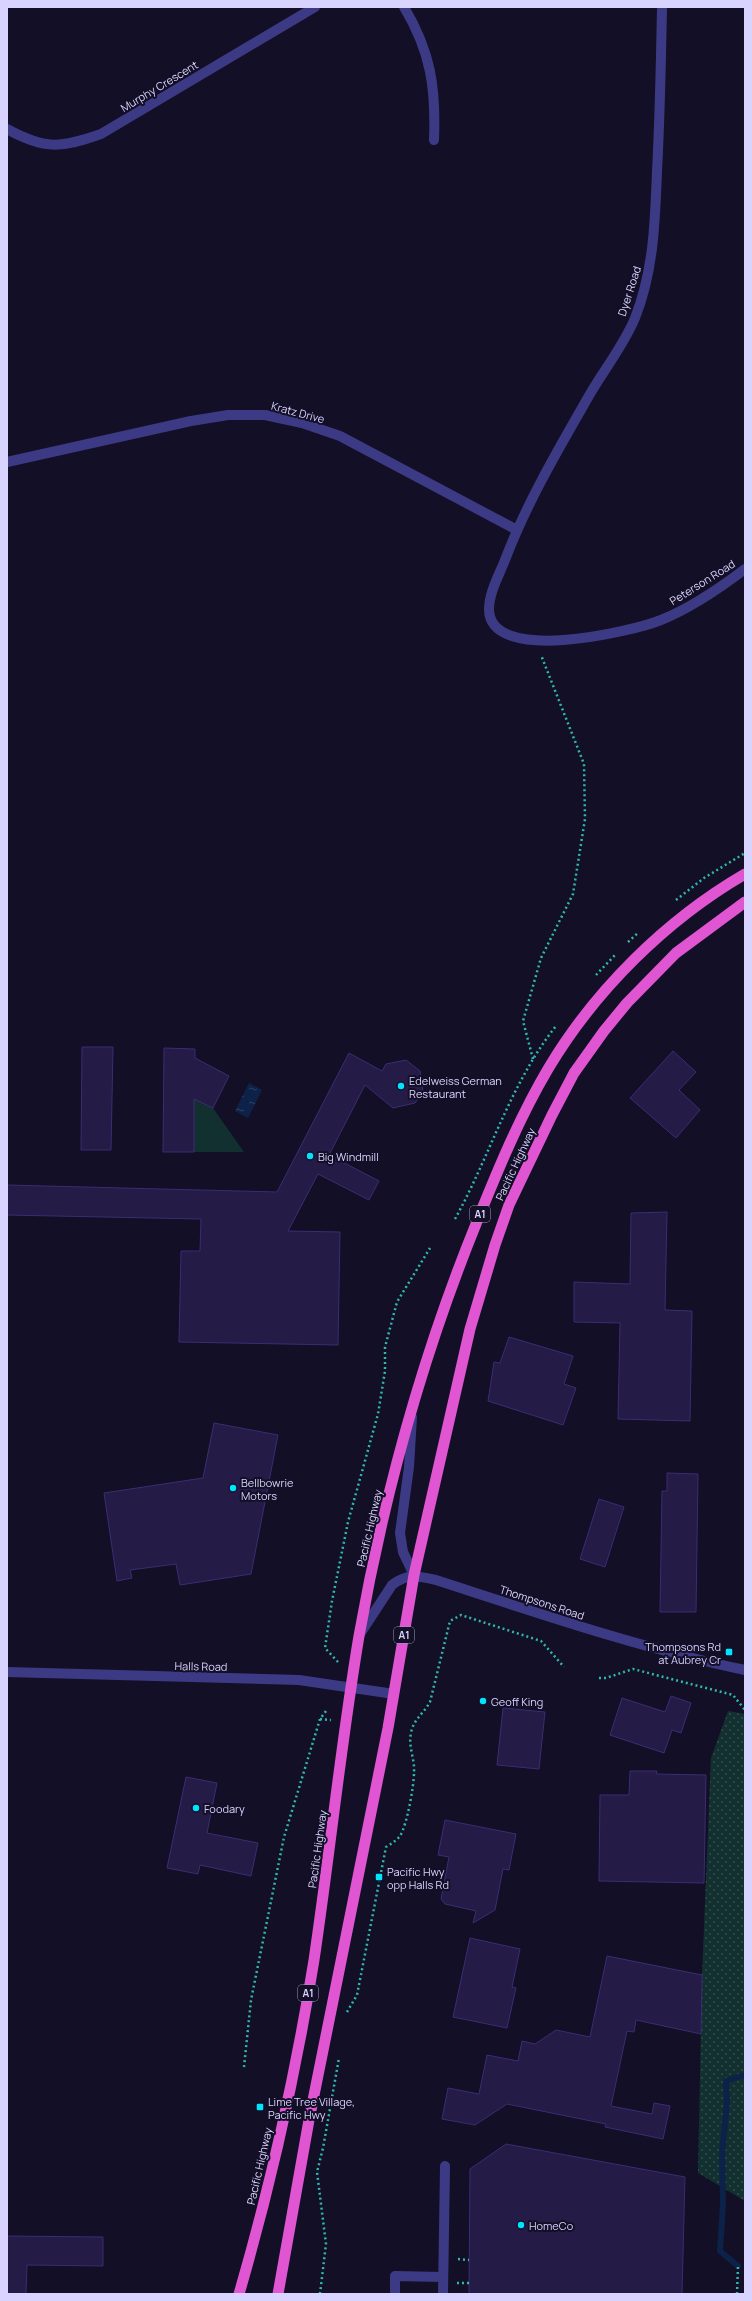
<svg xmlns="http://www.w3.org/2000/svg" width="752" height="2301" font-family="Manrope,sans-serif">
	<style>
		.green { fill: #12302f }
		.park { fill: url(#park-dots) }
		.water { fill: url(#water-ripples) }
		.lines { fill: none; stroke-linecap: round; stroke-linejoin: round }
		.stream { stroke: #0c2248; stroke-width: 6 }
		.building { fill: #241b47; stroke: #3b2d73 }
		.path { stroke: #2fb8b0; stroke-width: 2.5; stroke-dasharray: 2 3; stroke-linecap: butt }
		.service { stroke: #3d3a85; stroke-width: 10 }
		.minor { stroke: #3d3a85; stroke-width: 10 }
		.tertiary { stroke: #3d3a85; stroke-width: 10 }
		.trunk { stroke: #e055d1; stroke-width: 11 }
		.poi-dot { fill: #00e5ff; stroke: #130f26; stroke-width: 1.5 }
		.labels { text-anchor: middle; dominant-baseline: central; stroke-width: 4; stroke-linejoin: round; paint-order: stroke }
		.shield { fill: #130f26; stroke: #9e99be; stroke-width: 1 }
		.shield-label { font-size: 10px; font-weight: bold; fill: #d9d4ff }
		.street-label { font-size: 11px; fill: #d9d4ff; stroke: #130f26 }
		.poi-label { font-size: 11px; fill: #d9d4ff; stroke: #130f26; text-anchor: start }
	</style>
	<defs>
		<pattern id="park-dots" width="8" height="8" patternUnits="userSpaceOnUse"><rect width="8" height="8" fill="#12302f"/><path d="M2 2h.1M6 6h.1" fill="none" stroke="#344d4e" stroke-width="1.8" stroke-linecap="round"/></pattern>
		<pattern id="water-ripples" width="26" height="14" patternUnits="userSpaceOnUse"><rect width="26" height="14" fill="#0c2248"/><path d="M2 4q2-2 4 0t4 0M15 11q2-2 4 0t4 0" fill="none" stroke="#2f4163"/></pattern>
	</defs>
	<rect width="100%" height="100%" fill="#130f26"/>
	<path class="green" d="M194 1088 199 1101 213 1108 244 1152H194Z"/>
	<path class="park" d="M728 1711 745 1714V2201L698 2173 702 1975 711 1758Z"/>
	<path class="water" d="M249 1083 262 1090 248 1118 235 1111Z"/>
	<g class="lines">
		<path class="stream" d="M738 2266 720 2251 723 2204 722 2154 727 2102 726 2081 745 2075"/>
	</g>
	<path class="building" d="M82 1047H113L111 1150H81Z
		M164 1048 195 1049V1058L229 1076 213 1108 194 1099V1152H163Z
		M673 1051 696 1072 679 1090 700 1110 676 1138 630 1098Z
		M349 1053 382 1071 386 1064 406 1060 420 1071 423 1092 415 1103 393 1108 365 1085 329 1155 379 1181 369 1200 318 1174 288 1231 340 1232 338 1345 179 1342 181 1251H200L201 1219 7 1215V1185L277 1192Z
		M667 1212 665 1310 692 1311 690 1421 618 1419 620 1323 574 1322V1282L630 1284 631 1213Z
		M509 1337 573 1356 564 1384 576 1388 563 1425 488 1401 494 1362 500 1363Z
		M214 1423 278 1435 251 1574 180 1585 176 1564 130 1570 132 1578 117 1581 104 1493 203 1478Z
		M667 1473 698 1474 696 1612H660L662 1491H667Z
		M599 1499 624 1507 605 1567 580 1559Z
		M671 1696 691 1703 681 1733 672 1730 664 1753 610 1735 622 1698 665 1712Z
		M503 1708 545 1712 539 1769 497 1765Z
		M630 1771H657L656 1774 706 1775 704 1883 599 1881 600 1795H629Z
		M186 1777 217 1783 207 1833 258 1843 251 1876 200 1865 198 1874 167 1868Z
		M445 1820 516 1834 509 1870 503 1869 495 1910 473 1923 476 1911 445 1904 441 1899 449 1857 438 1855Z
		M470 1938 520 1949 512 1987 516 1988 507 2028 453 2017Z
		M607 1956 702 1975 701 2034 636 2020 634 2032 627 2031 611 2106 652 2114 654 2103 670 2106 663 2139 605 2127 606 2124 507 2104 475 2125 442 2119 448 2088 479 2094 487 2055 518 2061 522 2041 535 2044 556 2030 590 2037Z
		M506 2144 685 2177 682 2294H469L470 2169Z
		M7 2236 103 2237V2266L27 2265 26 2294H7Z"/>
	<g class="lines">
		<path class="path" d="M676 900 704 878 745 853
			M628 942 639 932
			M596 975 616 954
			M533 1059 523 1021 541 958 573 894 585 819 584 764 541 655
			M455 1219C490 1156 510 1084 556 1026
			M338 1662 325 1648 332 1601 348 1522 378 1414 385 1371V1347L397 1302 430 1248
			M599 1678H606L633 1669 733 1695 745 1710
			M320 1719 331 1720
			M347 2012 357 1995 386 1847C391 1844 396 1841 400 1836 407 1825 414 1786 414 1772 415 1759 408 1747 411 1733 413 1720 424 1713 430 1702L450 1621 461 1615 541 1641 564 1667
			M244 2067 251 2000 284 1837 320 1719 326 1711
			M458 2259 469 2260
			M457 2283H469
			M320 2294 326 2244 317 2172 323 2148 339 2058
			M737 2294 738 2266"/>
		<path class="service" d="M395 2294V2276L443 2277
			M443 2294 445 2166"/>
		<path class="minor" d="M404 7C431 52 436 88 434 140
			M662 7C661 62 660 116 657 171 655 221 654 270 635 318 625 343 604 370 590 394 559 448 527 502 505 560 499 575 489 593 489 609 489 665 631 632 661 620 691 608 720 588 745 569
			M7 129C45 150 61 148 101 134L315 7
			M7 462 191 421 228 415H265L302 423 340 436 517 530
			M7 1672 299 1680 394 1694"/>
		<path class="tertiary" d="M412 1417 409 1467 400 1533 403 1552 414 1575
			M360 1634 392 1585C407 1573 419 1576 436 1580 538 1613 640 1648 745 1670"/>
		<path class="trunk" d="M239 2294C271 2184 296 2072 314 1960 330 1852 341 1743 359 1636 384 1495 422 1357 476 1224 497 1172 519 1118 548 1069 595 990 666 920 745 874
			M278 2294 309 2120 388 1728 414 1575 470 1329 495 1245 509 1205 552 1115 574 1073 604 1031 627 1003 676 953 745 902"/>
	</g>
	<g class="poi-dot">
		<circle cx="401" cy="1086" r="4"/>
		<circle cx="310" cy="1156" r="4"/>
		<circle cx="233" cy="1488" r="4"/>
		<rect x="725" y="1648" width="8" height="8" rx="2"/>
		<circle cx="483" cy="1701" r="4"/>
		<circle cx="196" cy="1808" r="4"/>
		<rect x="375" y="1873" width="8" height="8" rx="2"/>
		<rect x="256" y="2103" width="8" height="8" rx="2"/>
		<circle cx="521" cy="2225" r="4"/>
	</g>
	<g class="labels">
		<g class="shield">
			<rect x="470" y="1206" width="20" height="16" rx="3"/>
			<rect x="394" y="1627" width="20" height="16" rx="3"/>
			<rect x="298" y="1985" width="20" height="16" rx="3"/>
		</g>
		<g class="shield-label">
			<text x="480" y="1214">A1</text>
			<text x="404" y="1635">A1</text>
			<text x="308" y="1993">A1</text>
		</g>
		<g class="street-label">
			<text transform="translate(159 86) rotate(-31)">Murphy Crescent</text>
			<text transform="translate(629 291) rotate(-72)">Dyer Road</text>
			<text transform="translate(298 412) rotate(15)">Kratz Drive</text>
			<text transform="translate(702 582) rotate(-32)">Peterson Road</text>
			<text transform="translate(515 1164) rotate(-65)">Pacific Highway</text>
			<text transform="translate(369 1528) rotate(-77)">Pacific Highway</text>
			<text transform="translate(542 1602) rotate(18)">Thompsons Road</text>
			<text transform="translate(201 1666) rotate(1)">Halls Road</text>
			<text transform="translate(317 1849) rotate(-82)">Pacific Highway</text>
			<text transform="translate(259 2166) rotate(-77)">Pacific Highway</text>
		</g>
		<g class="poi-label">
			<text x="409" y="1080">Edelweiss German<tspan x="409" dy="13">Restaurant</tspan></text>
			<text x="318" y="1156">Big Windmill</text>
			<text x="241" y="1482">Bellbowrie<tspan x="241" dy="13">Motors</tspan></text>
			<text x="721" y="1646" text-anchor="end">Thompsons Rd<tspan x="721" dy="13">at Aubrey Cr</tspan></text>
			<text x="491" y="1701">Geoff King</text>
			<text x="204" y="1808">Foodary</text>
			<text x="387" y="1871">Pacific Hwy<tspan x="387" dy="13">opp Halls Rd</tspan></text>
			<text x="268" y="2101">Lime Tree Village,<tspan x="268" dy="13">Pacific Hwy</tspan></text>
			<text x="529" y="2225">HomeCo</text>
		</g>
	</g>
	<rect width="752" height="2301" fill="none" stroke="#d9d4ff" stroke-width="16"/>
</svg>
